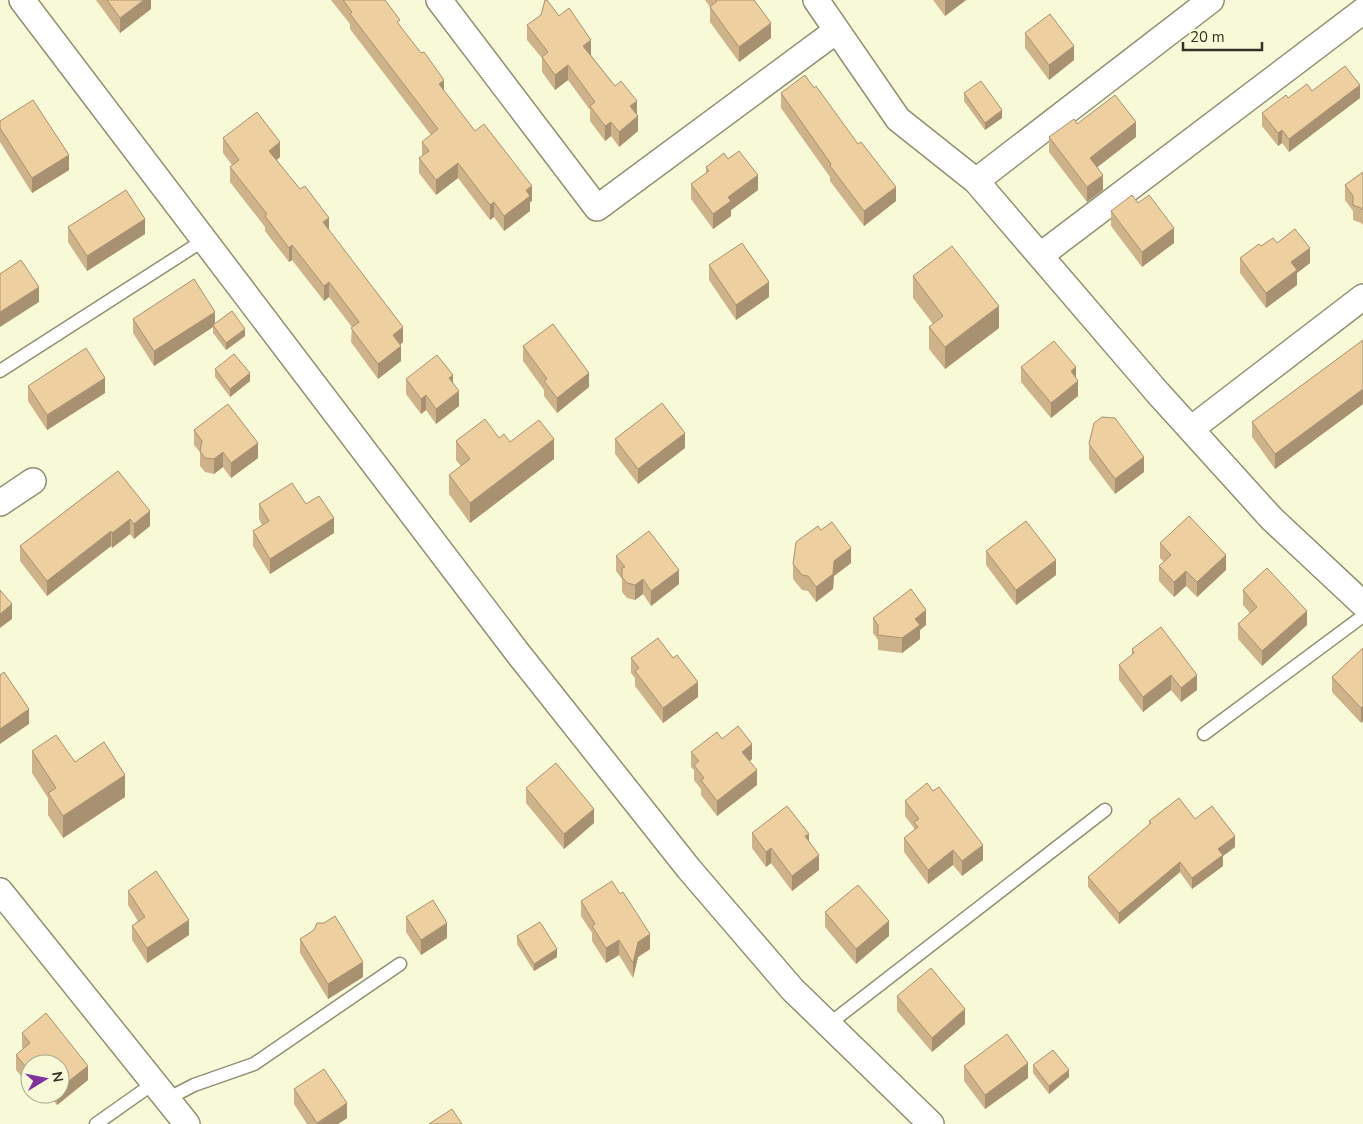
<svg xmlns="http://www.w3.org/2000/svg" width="1363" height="1124" font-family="'Nunito Sans',sans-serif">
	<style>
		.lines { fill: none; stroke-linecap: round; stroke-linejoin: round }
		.service-casing { stroke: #8f9072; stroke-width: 15 }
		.minor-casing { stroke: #8f9072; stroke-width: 28 }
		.service { stroke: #fff; stroke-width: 12 }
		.minor { stroke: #fff; stroke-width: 25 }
		.wall { fill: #cdb28a }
		.shaded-wall { fill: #a79170 }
		.building { fill: #eecfa0; stroke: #a79170 }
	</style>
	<rect width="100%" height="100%" fill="#f7f9d7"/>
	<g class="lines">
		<g class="service-casing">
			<path id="service" d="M0 371 204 240
				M1204 734 1363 616
				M829 1024 1105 810
				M167 1099 194 1085 254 1064 400 964
				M96 1124 154 1083"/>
		</g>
		<g class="minor-casing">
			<path id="minor" d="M22 0 517 652 689 869 792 989 931 1124
				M439 0 597 208 836 31
				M816 0 898 119 976 181 1157 392 1272 519 1363 604
				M976 181 1211 0
				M1041 255 1363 11
				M1191 429 1363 297
				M0 503 33 481
				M0 891 187 1124"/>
		</g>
		<use href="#service" class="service"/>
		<use href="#minor" class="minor"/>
	</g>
	<path class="wall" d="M96 0H151V9L120 33Z
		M331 0H385L400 26 444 91 475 131 532 201 530 202V211L504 231 494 217 490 220 458 178 436 195 419 173V158L422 157V142L431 135 350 29V24Z
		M705 0H754L771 38 739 62 710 22V7Z
		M933 0H966L945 16Z
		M559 16 591 55 637 115 638 131 619 147 611 136 605 141 590 121V110L568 80 555 90 542 72V58L527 40V25Z
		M1025 33 1074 60 1049 80 1025 48Z
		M814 88 896 201 864 226 830 181V177L781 108V93Z
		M1312 91 1360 98 1289 152 1282 143 1278 146 1262 126V113L1288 98Z
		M964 93 1002 118 985 130 964 101Z
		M0 121 69 170 32 193 0 142Z
		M1077 124 1136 137 1097 167 1103 190 1087 202 1049 152V137Z
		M223 138 280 157 277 160 329 230 403 342 400 345 401 361 378 379 351 342 352 327 329 297 324 301 292 260 289 262 265 231V227L230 182V167L232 165 223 153Z
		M706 167 758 190 731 210V216L713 229 691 199V184L706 173Z
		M1363 172V225L1361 223 1353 220V211L1345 200V185Z
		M1138 203 1174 243 1142 267 1111 226V211Z
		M68 227 145 234 87 271 68 242Z
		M1277 243 1310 263 1297 273V285L1266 308 1240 273V258L1261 246Z
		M709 265 769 297 736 320 709 280Z
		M913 276 999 328 945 369 929 349V327L933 324 913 298Z
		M133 319 215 324 245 336 226 350 213 333V327L154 366 133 333Z
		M1363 340V404L1275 469 1252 437V422Z
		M523 346 589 387 557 413 544 396V390L523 361Z
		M1021 367 1076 378 1078 396 1051 418 1021 382Z
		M215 369 250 381 230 397 215 377Z
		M406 379 453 382 459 406 436 424 426 410 421 414 406 394Z
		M28 386 105 393 47 430 28 401Z
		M194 430 258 458 231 478 223 467 214 474 205 472 200 466V452L194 445Z
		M499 438 554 459 470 523 449 494V475L461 466 456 460V441Z
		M615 439 685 448 638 484 615 454Z
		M1089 444 1144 472 1115 494 1089 459Z
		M118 471 150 526 134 539 130 534 112 548 111 546 47 596 20 561V546Z
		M259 504H306L334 533 270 574 253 546V531L262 525 259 519Z
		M1160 543 1226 570 1197 597 1186 586 1174 597 1159 581V566L1164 562 1160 558Z
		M986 551 1056 575 1016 605 986 565Z
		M616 556 679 584 651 606 643 594 635 600 627 598 622 592V579L616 571Z
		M851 563 834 576 833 589 816 602 808 591 802 590 793 579V564Z
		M1243 590 1307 625 1262 666 1238 639V624L1250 613 1243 605Z
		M873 618 926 625 920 630V639L902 653 878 650V640L873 633Z
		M1363 648 1361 723 1332 692V677Z
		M1132 649 1197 690 1181 702 1171 690 1143 712 1119 680V665L1132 655Z
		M631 658 698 697 663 723 635 686V678L631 673Z
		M722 739 752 759 750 761 757 785 717 816 701 795V789L694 780V770L691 767V752Z
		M32 751 75 762 125 797 63 838 48 815V798L32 773Z
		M526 788 594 823 564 849 526 803Z
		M905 801 983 860 962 876 953 865 928 884 904 852V838L914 830V828L905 816Z
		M1195 819 1235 847 1223 856V866L1192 889 1180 872 1119 924 1088 887V877L1149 825V821Z
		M752 833 809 841 819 870 792 891 771 863 766 867 752 848Z
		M128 891 189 935 147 963 132 940V926L138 921 128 905Z
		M581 901 650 949 638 957 633 978 619 955 606 963 592 941V933L581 916Z
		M825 912 889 936 856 964 825 927Z
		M406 917 447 938 421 955 406 932Z
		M517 936 557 957 534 971 517 944Z
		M300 939 363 977 328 999 300 953Z
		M897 996 965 1024 932 1052 897 1011Z
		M22 1033 88 1080 57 1105 48 1094H60V1064H30V1086L16 1070V1055L23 1049 22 1047Z
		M1033 1065 1069 1077 1049 1094 1033 1073Z
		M964 1066 1028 1078 985 1109 964 1081Z
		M294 1089 347 1118 338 1124H307L294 1104Z"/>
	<path class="shaded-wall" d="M144 0H151V9L120 33V18Z
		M946 0H966L945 16V1Z
		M771 23V38L739 62V47Z
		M591 40V55L583 61V46Z
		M1074 46V60L1049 80V65Z
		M568 65V80L555 90V75Z
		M444 80V95L439 84Z
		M1360 85V98L1289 152V139Z
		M637 101V116L630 106Z
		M1002 110V118L985 130V123Z
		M638 116V131L619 147V132Z
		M611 122V136L605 141V126Z
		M1136 122V137L1090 173V158Z
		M1282 130V143L1278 146V133Z
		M280 142V157L269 166V151Z
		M69 155V170L32 193V178Z
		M458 163V178L436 195V180Z
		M758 175V190L731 210V216L713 229V214L728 197Z
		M1103 175V190L1087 202V187Z
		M532 186V201L530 202V211L504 231V216L526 190Z
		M896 187V201L864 226V211Z
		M494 202V217L490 220V205Z
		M329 218V233L323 222Z
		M145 219V234L87 271V256Z
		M1174 228V243L1142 267V252Z
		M292 245V260L289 262V248Z
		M1310 248V263L1297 273V285L1266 308V293L1291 262Z
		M329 282V297L324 301V286Z
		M769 282V297L736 320V305Z
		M39 287V302L0 327V312Z
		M999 306V328L945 369V347Z
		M215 312V326L213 325V327L154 366V351Z
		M403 327V342L393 350V335Z
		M245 329V336L226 350V343Z
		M401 346V361L378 379V364Z
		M1076 367V382L1071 371Z
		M250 373V381L230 397V389Z
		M589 373V387L557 413V398Z
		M453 375V390L449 378Z
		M105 378V393L47 430V415Z
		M1078 381V396L1051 418V403Z
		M1363 389V404L1275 469V454Z
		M459 391V406L436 424V409Z
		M426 395V410L421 414V399Z
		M685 433V448L638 484V469Z
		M554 439V459L470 523V503Z
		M258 443V458L231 478V463Z
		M223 452V467L214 474V459Z
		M1144 457V472L1115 494V479Z
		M150 511V526L134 539V524Z
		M334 518V533L270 574V559Z
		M130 519V534L112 548V533Z
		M111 531V546L47 596V581Z
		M851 548V563L834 576 833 589 816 602V587L834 561Z
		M1226 555V570L1197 597V582Z
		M1056 560V575L1016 605V590Z
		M679 570V584L651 606V591Z
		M1186 571V586L1174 597V582Z
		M643 579V594L635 600V585Z
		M12 604V619L0 628V614Z
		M926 610V625L920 630V639L902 653V638L915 619Z
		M1307 611V625L1262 666V651Z
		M1171 675V690L1143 712V697Z
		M1197 675V690L1181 702V688Z
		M698 682V697L663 723V708Z
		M1363 706V721L1361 723V708Z
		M29 709V724L0 744V729Z
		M752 744V759L742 767V752Z
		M757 770V785L717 816V801Z
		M125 775V797L63 838V816Z
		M594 809V823L564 849V834Z
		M809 834V849L805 836Z
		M1235 836V847L1223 856V866L1192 889V878L1218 849Z
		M983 845V860L962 876V861Z
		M771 848V863L766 867V852Z
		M953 850V865L928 884V870Z
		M819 855V870L792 891V876Z
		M1180 862V872L1119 924V913Z
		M189 920V935L147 963V948Z
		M889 921V936L856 964V949Z
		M447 923V938L421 955V940Z
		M650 934V949L638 957 633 978V963L638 942Z
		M619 940V955L606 963V948Z
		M557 949V957L534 971V964Z
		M363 962V977L328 999V984Z
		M965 1009V1024L932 1052V1038Z
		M1028 1063V1078L985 1109V1095Z
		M88 1066V1080L57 1105V1094H60V1088Z
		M1069 1070V1077L1049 1094V1086Z
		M347 1103V1118L338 1124H317Z"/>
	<path class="building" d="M107 0H144L120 18Z
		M343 0H385L400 20 397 22 421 53 424 52 444 80 439 84 475 131 484 124 532 186 526 190 530 196 504 216 494 202 490 205 458 163 436 180 419 158 429 151 422 142 438 129 350 14 352 12Z
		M545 0H547L559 16 569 8 591 40 583 46 615 86 621 81 637 101 630 106 638 116 619 132 611 122 605 126 590 106 595 102 568 65 555 75 542 57 548 52 527 25 541 15Z
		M716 0H754L771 23 739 47 710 7 717 1Z
		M1050 14 1074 46 1049 65 1025 33Z
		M1345 66 1360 85 1289 139 1282 130 1278 133 1262 113 1286 95 1288 98 1307 84 1312 91Z
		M805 75 814 88 816 86 858 144 861 142 896 187 864 211 830 166 831 164 781 93Z
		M981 81 1002 110 985 123 964 93Z
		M1115 95 1136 122 1090 158 1103 175 1087 187 1049 137 1074 119 1077 124Z
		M33 100 69 155 32 178 0 128V121Z
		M257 112 280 142 269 151 300 189 305 186 329 218 323 222 403 327 393 335 401 346 378 364 351 328 359 322 329 282 324 286 292 245 289 248 265 216 267 214 230 167 239 160 223 138Z
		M739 151 758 175 728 197 731 201 713 214 691 184 709 171 706 167 724 153 728 159Z
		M1363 172V210L1361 208 1353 205V196L1345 185Z
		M126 190 145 219 87 256 68 227Z
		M1132 195 1138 203 1149 195 1174 228 1142 252 1111 211Z
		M1295 229 1310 248 1291 262 1297 270 1266 293 1240 258 1259 244 1261 246 1273 238 1277 243Z
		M742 243 769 282 736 305 709 265Z
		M952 246 999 306 945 347 929 327 943 316 913 276Z
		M21 260 39 287 0 312V274Z
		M194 279 215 312 154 351 133 319Z
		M232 311 245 329 226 343 213 325Z
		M553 324 589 373 557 398 544 381 547 379 523 346Z
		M1363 340V389L1275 454 1252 422Z
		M1054 341 1076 367 1071 371 1078 381 1051 403 1021 367Z
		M86 348 105 378 47 415 28 386Z
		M234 354 250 373 230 389 215 369Z
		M437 355 453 375 449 378 459 391 436 409 426 395 421 399 406 379Z
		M662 403 685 433 638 469 615 439Z
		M228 404 258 443 231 463 223 452 214 459 205 458 200 451 202 441 194 430Z
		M1102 417 1115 418 1144 457 1115 479 1089 444 1094 423Z
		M485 419 499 438 504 434 510 442 539 420 554 439 470 503 449 475 470 459 456 441Z
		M118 471 150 511 134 524 130 519 112 533 111 531 47 581 20 546Z
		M292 483 306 504 319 496 334 518 270 559 253 531 269 521 259 504Z
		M1189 516 1226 555 1197 582 1186 571 1174 582 1159 566 1171 555 1160 543Z
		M1026 521 1056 560 1016 590 986 551Z
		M832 522 851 548 834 561 833 574 816 587 808 576 802 575 793 564 796 542 818 526 821 530Z
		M649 531 679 570 651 591 643 579 635 585 627 583 622 577V568L625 567 616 556Z
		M1267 568 1307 611 1262 651 1238 624 1257 607 1243 590Z
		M911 589 926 610 915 619 920 625 902 638 878 635V625L873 618Z
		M0 590 12 604 0 614Z
		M1161 627 1197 675 1181 688 1171 675 1143 697 1119 665 1134 653 1132 649Z
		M658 638 673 658 677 655 698 682 663 708 635 671 639 668 631 658Z
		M1363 648V706L1361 708 1332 677Z
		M4 672 29 709 0 729V675Z
		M738 726 752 744 742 752 757 770 717 801 701 780 704 778 694 765 699 761 691 752 717 732 722 739Z
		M56 735 75 762 104 742 125 775 63 816 48 793 56 788 32 751Z
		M556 763 594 809 564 834 526 788Z
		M927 783 933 791 939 787 983 845 962 861 953 850 928 870 904 838 918 827 914 822 919 819 905 801Z
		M1179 798 1195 819 1212 806 1235 836 1218 849 1223 855 1192 878 1180 862 1119 913 1088 877 1151 823 1149 821Z
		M787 806 809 834 805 836 819 855 792 876 771 848 766 852 752 833Z
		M156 871 189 920 147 948 132 926 145 917 128 891Z
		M612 881 620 894 623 892 650 934 638 942 633 963 619 940 606 948 592 926 595 924 581 901Z
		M858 885 889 921 856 949 825 912Z
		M433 900 447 923 421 940 406 917Z
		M335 916 363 962 328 984 300 939 314 930 317 923H324Z
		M540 922 557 949 534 964 517 936Z
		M931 968 965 1009 932 1038 897 996Z
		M46 1013 88 1066 60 1088V1064H30V1072L16 1055 30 1043 22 1033Z
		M1007 1034 1028 1063 985 1095 964 1066Z
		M1053 1050 1069 1070 1049 1086 1033 1065Z
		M324 1069 347 1103 317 1123 294 1089Z
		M452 1109 462 1124H429Z"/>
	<g transform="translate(45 1079) rotate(80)"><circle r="24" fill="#f7f9d7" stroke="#a8a990"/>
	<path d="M0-4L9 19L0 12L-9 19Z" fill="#8131a0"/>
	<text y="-8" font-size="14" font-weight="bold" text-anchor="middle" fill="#313225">N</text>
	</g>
	<path d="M1183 42v8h79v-8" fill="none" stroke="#313225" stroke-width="2.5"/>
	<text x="1190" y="42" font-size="15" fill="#313225" stroke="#f7f9d7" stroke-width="4" paint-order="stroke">20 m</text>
</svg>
